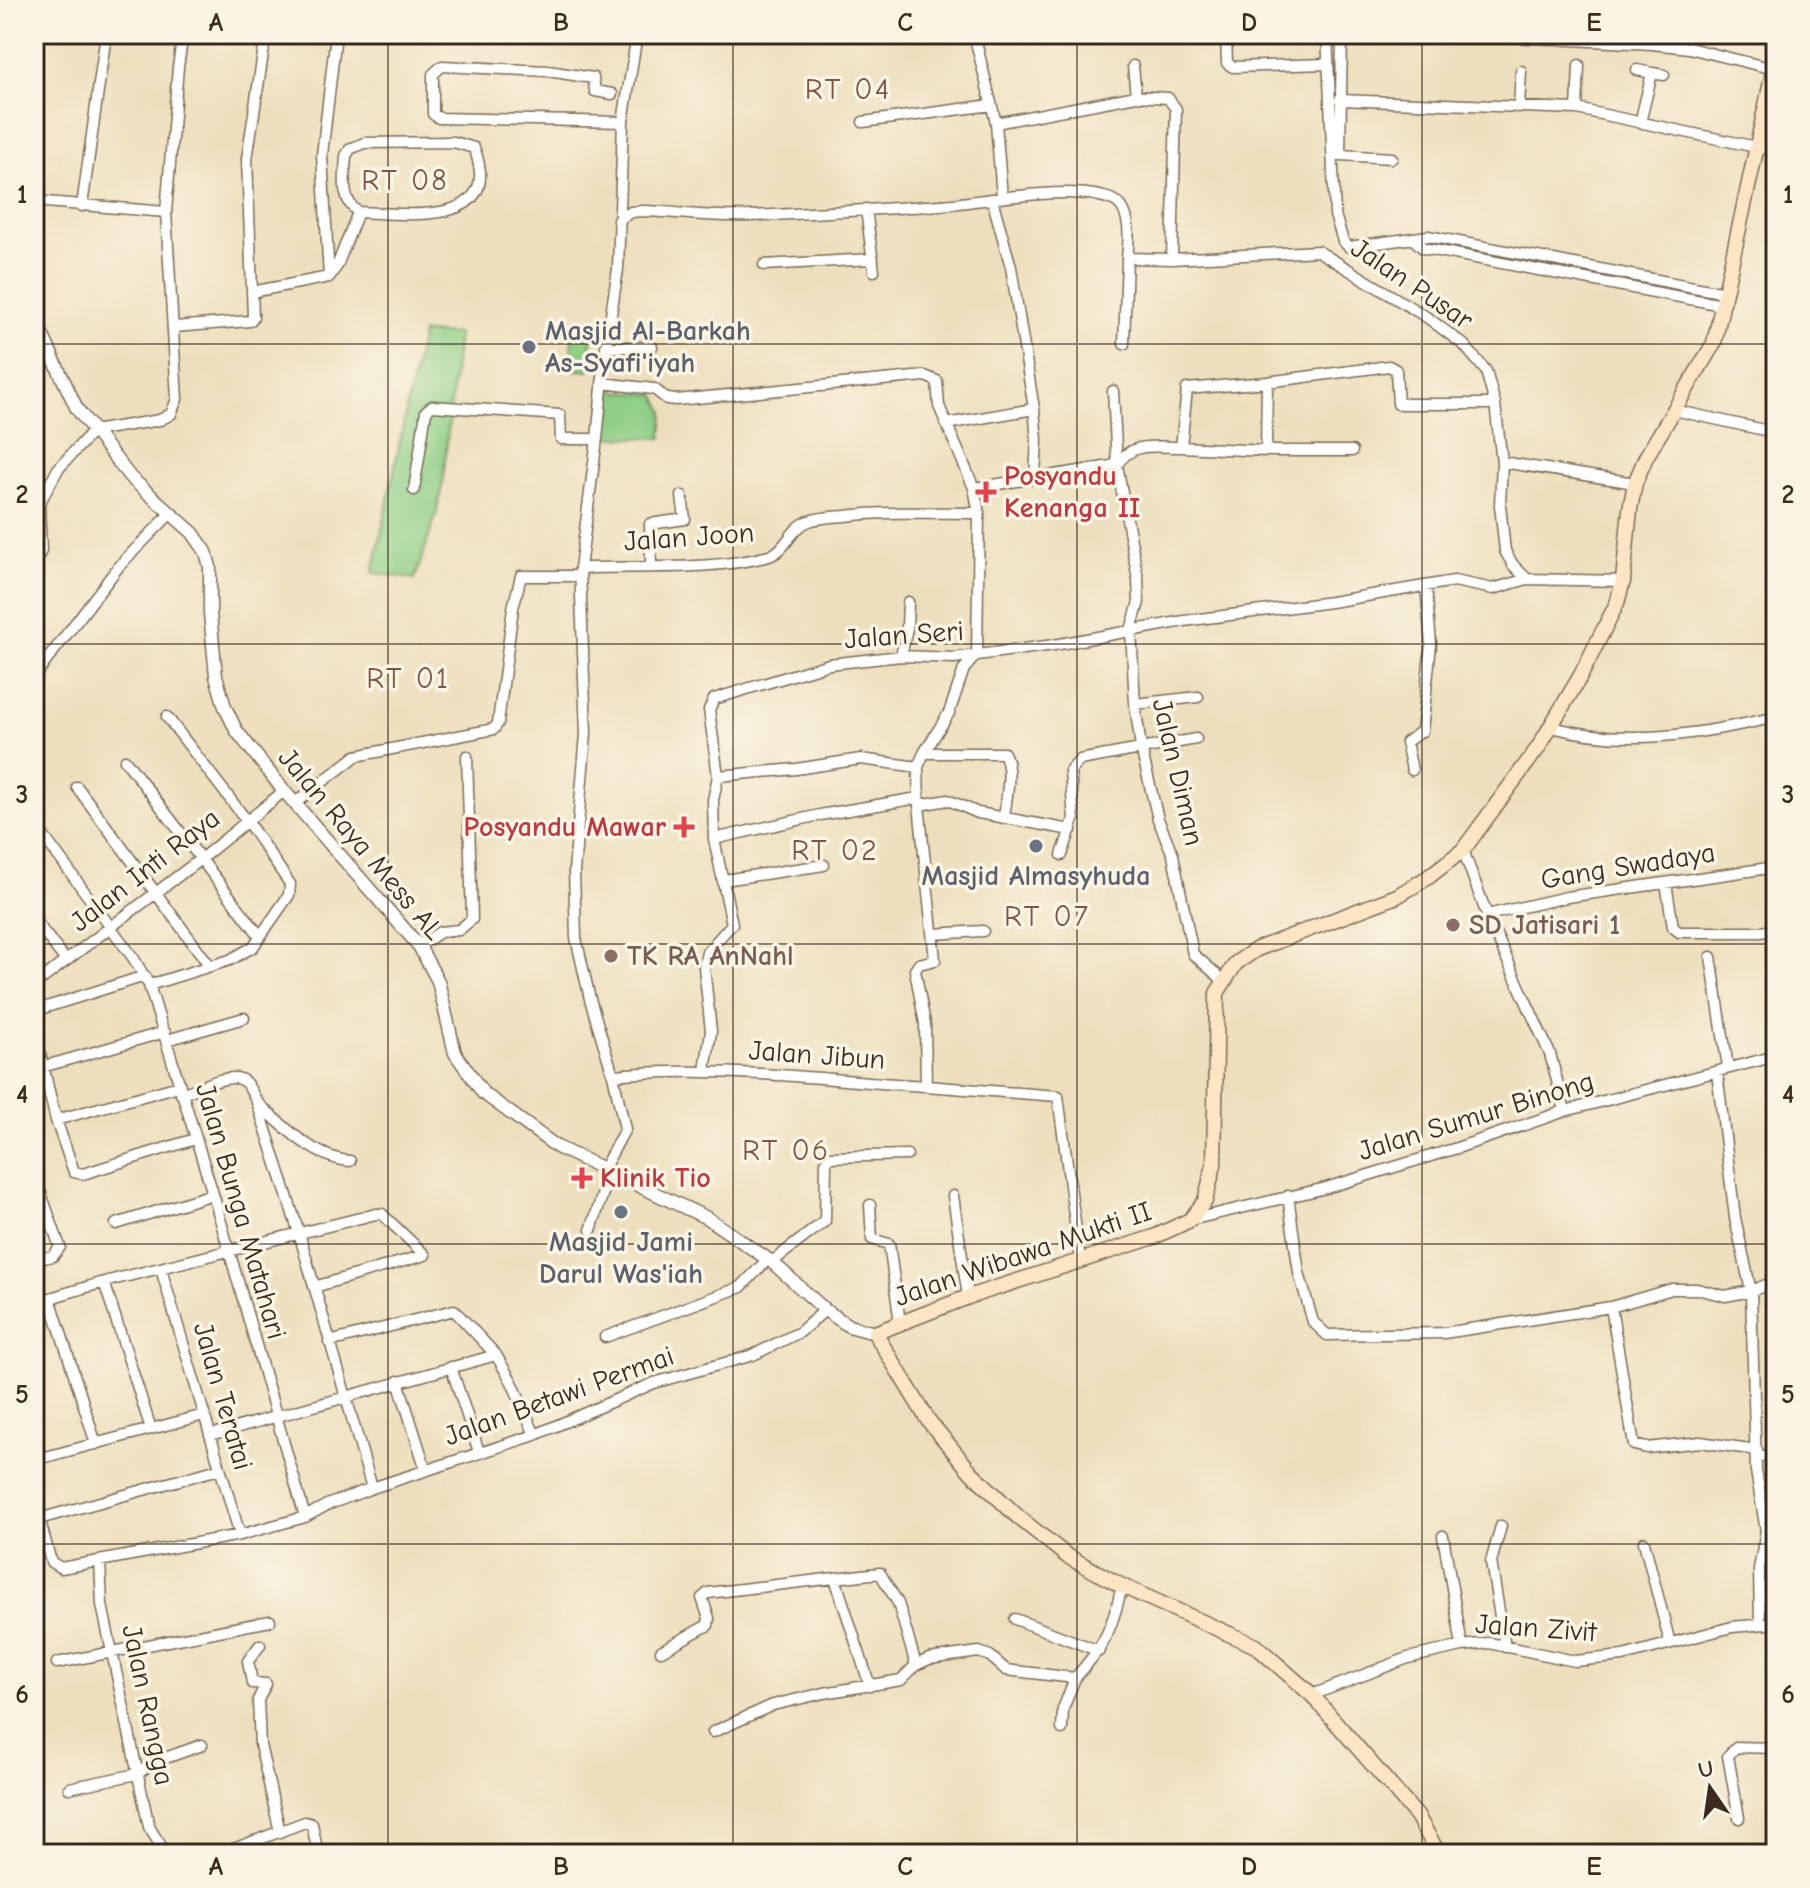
<svg xmlns="http://www.w3.org/2000/svg" width="1810" height="1888" font-family="'Comic Neue',sans-serif">
	<style>
		.green { fill: #8ece85; stroke: #647c52; stroke-width: 2 }
		.lines { fill: none; stroke-linecap: round; stroke-linejoin: round }
		.minor-casing { stroke: #796956; stroke-width: 13 }
		.tertiary-casing { stroke: #796956; stroke-width: 15 }
		.secondary-casing { stroke: #796956; stroke-width: 17 }
		.minor { stroke: #fff; stroke-width: 10 }
		.tertiary { stroke: #fff; stroke-width: 12 }
		.secondary { stroke: #fce5c4; stroke-width: 14 }
		.grid { fill: none; stroke: #3b2a1e; stroke-width: 2; stroke-opacity: 0.55 }
		.worship-dot { fill: #6b7280; stroke: #fcf5e5; stroke-width: 3 }
		.health-dot { fill: #e0444e; stroke: #fcf5e5; stroke-width: 3 }
		.education-dot { fill: #8d6e63; stroke: #fcf5e5; stroke-width: 3 }
		.labels { text-anchor: middle; dominant-baseline: central; stroke-width: 7; stroke-linejoin: round; paint-order: stroke }
		.street-label { font-size: 28px; fill: #3b2a1e; stroke: #fcf5e5 }
		.worship-label { font-size: 28px; font-weight: bold; fill: #5b616d; stroke: #fcf5e5 }
		.health-label { font-size: 28px; font-weight: bold; fill: #be3a42; stroke: #fcf5e5; text-anchor: start }
		.education-label { font-size: 28px; font-weight: bold; fill: #785e54; stroke: #fcf5e5; text-anchor: start }
		.neighbourhood-label { font-size: 30px; letter-spacing: 2px; fill: #7e5643; stroke: #fcf5e5 }
		.neatline { fill: none; stroke: #3b2a1e; stroke-width: 3 }
		.grid-label { font-size: 26px; text-anchor: middle; font-weight: bold; fill: #3b2a1e }
	</style>
	<rect width="100%" height="100%" fill="#fcf5e5"/>
	<filter id="ink" filterUnits="userSpaceOnUse"><feTurbulence type="fractalNoise" baseFrequency=".0125" numOctaves="2"/><feDisplacementMap in="SourceGraphic" scale="16" xChannelSelector="R" yChannelSelector="G"/><feConvolveMatrix kernelMatrix="1 2 1 2 8 2 1 2 1" color-interpolation-filters="sRGB"/></filter>
	<filter id="wash" filterUnits="userSpaceOnUse"><feTurbulence type="fractalNoise" baseFrequency=".006" numOctaves="4" result="noise"/><feDisplacementMap in="SourceGraphic" scale="32" xChannelSelector="R" yChannelSelector="G"/><feGaussianBlur stdDeviation="1.8" result="paint"/><feColorMatrix in="noise" values="0 0 0 0 0 0 0 0 0 0 0 0 0 0 0 0 0 1.4 0 .05"/><feComposite in="paint" operator="in"/></filter>
	<g filter="url(#wash)">
		<rect width="100%" height="100%" fill="#eddfbd"/>
		<path class="green" d="M573 330 592 332 588 371 569 369Z
			M422 333 458 334 443 480 436 515 415 579 373 573Z
			M609 391 655 394 664 411 662 438 605 437Z"/>
	</g>
	<g filter="url(#ink)">
		<g class="lines">
			<g class="minor-casing">
				<path id="minor" d="M974 34 996 123 1002 197
					M1226 34 1227 63 1233 67 1328 64
					M1327 34 1335 215 1343 241 1349 247 1428 236 1725 293
					M1342 34 1340 155 1392 158
					M1342 34 1405 39
					M1471 35 1652 44 1689 48 1774 69
					M34 60 37 34
					M1133 66 1136 96 1168 98 1176 109 1172 259
					M1637 70 1652 73 1640 123
					M1652 73 1664 75
					M612 94 595 91 593 78 548 71 442 66 433 74V114L439 118 623 122
					M1340 100 1577 109 1756 147 1776 149
					M1519 106 1521 71
					M1577 109 1579 65
					M863 122 992 105
					M996 123 1136 96
					M454 142 474 148C478 157 479 163 480 172 484 227 392 213 358 212 340 199 345 177 346 156L350 149 364 143Z
					M992 199 1011 267 1034 409 1037 440 1035 477
					M34 201 166 212
					M82 206 106 34
					M866 209 874 271
					M618 220 631 212 642 211C678 212 714 218 751 216 814 213 877 210 940 205 982 202 1078 182 1115 201 1132 211 1129 241 1127 258L1172 259 1318 251 1428 318 1464 345 1486 371 1495 404 1502 462 1500 505 1505 551 1513 565 1527 579 1623 581
					M1413 239 1423 248 1722 305
					M764 265 873 259
					M329 277 322 155 336 34
					M252 292 329 277 337 266 358 212
					M174 327 250 321 253 317 247 159 266 34
					M1124 344 1127 258
					M606 347H652
					M602 383 654 389 667 399 676 400 925 376 937 381 939 406 974 488
					M1113 391 1117 465 1138 579 1139 602 1131 630 1135 704 1141 748 1158 819 1173 855 1193 954 1224 981
					M1674 410 1764 430H1776
					M946 424 1034 409
					M1181 447 1266 451H1352
					M1266 451 1267 382
					M1502 462 1635 483
					M414 490 426 411 432 406 560 415 561 439H597
					M34 564 41 551 39 504 58 469 82 443 93 431 160 420 171 414 177 399 166 212 178 67 183 34
					M651 566 650 524 685 519 682 496
					M580 568C639 566 713 571 769 556 787 550 790 528 809 521 820 517 833 517 845 516 889 511 934 513 979 513
					M901 656 907 628 908 602
					M34 677 119 566 170 514
					M1135 704 1198 697
					M1552 727C1626 747 1703 734 1776 717
					M924 753H1004C1013 770 1006 799 1004 818
					M125 760 260 936
					M1412 770 1406 742 1422 731 1431 644 1426 586
					M718 776 796 769 861 759 918 767
					M77 787 210 966
					M295 803 356 756 494 729 498 723 513 608 521 576H580
					M919 805 948 800 978 813 1071 830
					M34 823 134 959 149 985 213 1194 305 1517
					M714 839 820 815 918 798
					M1463 850 1487 915 1550 1054 1565 1111
					M1062 855 1074 819 1070 771 1080 760 1196 739
					M724 880 824 865
					M1666 883 1673 927 1679 932H1760L1776 930
					M1487 915 1567 897 1776 867
					M34 919 66 961
					M932 934 983 931
					M419 946 440 932 459 930 472 919 467 756
					M1711 957 1728 1068
					M34 985 202 858 284 791
					M149 985 230 960 253 947 289 895 290 884 247 821 167 717
					M34 1011 145 976
					M34 1029 56 1120 74 1172 83 1174 195 1139
					M167 1040 244 1018
					M42 1067 165 1032
					M705 1071 711 1031 704 967 707 952 732 924 714 839 713 800 718 776 709 710 714 699 829 664 901 656 954 658 1054 645 1184 621 1331 602 1454 581 1493 589 1527 579
					M1717 1072 1735 1218 1751 1291 1756 1471 1766 1531 1759 1569 1760 1624
					M613 1075C717 1065 822 1080 926 1086
					M181 1094C197 1089 219 1077 236 1078 250 1079 251 1096 260 1105 284 1127 316 1159 350 1161
					M257 1102 299 1233 372 1488
					M56 1120 179 1086
					M604 1168 625 1129 613 1075 590 999 576 938 574 871 586 734 580 568 597 439 606 347 618 269 623 122 637 34
					M34 1174 60 1247 53 1256 34 1260
					M953 1196 968 1297
					M1288 1196 1299 1273 1313 1322 1327 1335 1444 1333 1611 1307 1672 1289H1697L1725 1296 1751 1291 1776 1281
					M870 1205 872 1239 889 1244 900 1323
					M1190 1220 1326 1188 1457 1148 1565 1111 1776 1056
					M116 1224 213 1194
					M591 1230 610 1171
					M1080 1260 1058 1096 926 1086 925 1024 915 970 919 964 935 960 919 805 918 767 924 753 949 713 964 669 977 654 979 513 974 488 1117 465C1131 441 1156 447 1181 447L1187 389 1267 382 1389 366 1396 370 1398 404H1495
					M772 1262 825 1221 826 1162 830 1157 907 1155
					M161 1269 240 1535
					M104 1282 151 1429
					M34 1301 50 1298
					M1611 1307 1634 1445 1647 1448 1700 1442 1757 1450
					M605 1337 741 1287 768 1259
					M496 1355 512 1382 535 1435
					M451 1367 479 1452
					M398 1381 426 1470
					M34 1435 41 1458
					M210 1435 496 1355 454 1310 329 1342
					M96 1444 50 1298 104 1282 376 1214H382L425 1255 314 1287
					M1757 1457 1776 1456
					M34 1460 204 1415
					M34 1499 51 1562 61 1568 240 1535 305 1517 327 1505 372 1488 535 1435 654 1383 753 1355 800 1332 825 1310
					M39 1519 219 1469
					M1501 1526 1491 1562 1505 1647
					M1443 1536 1462 1646
					M1644 1542 1670 1643
					M100 1561 102 1605 149 1827 166 1854
					M1015 1619 1099 1651
					M260 1645 248 1661 252 1683 266 1684 258 1700 260 1745 280 1832
					M661 1651 708 1625 709 1618 702 1598 708 1593 835 1578
					M57 1663 270 1621
					M870 1686 835 1578 880 1573 898 1603 916 1665
					M1312 1695 1408 1658 1462 1646 1489 1643 1575 1661 1623 1656 1732 1627 1776 1623
					M1062 1729 1063 1709 1075 1678
					M713 1732 773 1705 824 1693 901 1680 916 1665 929 1659 979 1652 990 1656 1006 1670 1075 1678C1105 1645 1112 1629 1122 1586
					M69 1788 137 1774 154 1762 202 1745
					M1739 1818 1728 1756 1736 1747 1776 1748
					M220 1854 305 1822 312 1824 318 1854"/>
			</g>
			<g class="tertiary-casing">
				<path id="tertiary" d="M34 317 77 409 130 477 193 533 206 552 210 567V613L216 676 225 707 236 730 284 791 419 946 438 981 455 1053 483 1093 557 1147 707 1218 772 1262 825 1310 849 1326 875 1333"/>
			</g>
			<g class="secondary-casing">
				<path id="secondary" d="M1439 1854 1417 1816 1312 1695 1256 1646 1122 1586 1067 1556 1018 1517 971 1472 928 1420 875 1333 968 1297 1154 1237 1190 1220 1205 1201 1214 1165 1217 993 1236 963 1257 949 1397 896 1427 878 1463 850 1538 748 1581 675 1617 603 1623 581 1630 509 1635 483 1646 457 1714 343 1776 59"/>
			</g>
			<use href="#minor" class="minor"/>
			<use href="#tertiary" class="tertiary"/>
			<use href="#secondary" class="secondary"/>
		</g>
	</g>
	<path class="grid" d="M388 34V1854M733 34V1854M1077 34V1854M1422 34V1854M34 344H1776M34 644H1776M34 944H1776M34 1244H1776M34 1544H1776"/>
	<g class="worship-dot">
		<circle cx="529" cy="347" r="8"/>
		<circle cx="1036" cy="846" r="8"/>
		<circle cx="621" cy="1212" r="8"/>
	</g>
	<g class="health-dot">
		<path d="M982 480h8v8h8v8h-8v8h-8v-8h-8v-8h8z"/>
		<path d="M680 815h8v8h8v8h-8v8h-8v-8h-8v-8h8z"/>
		<path d="M578 1166h8v8h8v8h-8v8h-8v-8h-8v-8h8z"/>
	</g>
	<g class="education-dot">
		<circle cx="1453" cy="925" r="8"/>
		<circle cx="611" cy="956" r="8"/>
	</g>
	<g class="labels">
		<g class="street-label">
			<text transform="translate(1412 284) rotate(34)">Jalan Pusar</text>
			<text transform="translate(689 537) rotate(-4)">Jalan Joon</text>
			<text transform="translate(904 635) rotate(-4)">Jalan Seri</text>
			<text transform="translate(1178 772) rotate(77)">Jalan Diman</text>
			<text transform="translate(361 844) rotate(50)">Jalan Raya Mess AL</text>
			<text transform="translate(1628 866) rotate(-9)">Gang Swadaya</text>
			<text transform="translate(145 870) rotate(-38)">Jalan Inti Raya</text>
			<text transform="translate(817 1055) rotate(4)">Jalan Jibun</text>
			<text transform="translate(1476 1116) rotate(-17)">Jalan Sumur Binong</text>
			<text transform="translate(241 1211) rotate(74)">Jalan Bunga Matahari</text>
			<text transform="translate(1023 1254) rotate(-19)">Jalan Wibawa Mukti II</text>
			<text transform="translate(223 1396) rotate(74)">Jalan Teratai</text>
			<text transform="translate(559 1396) rotate(-20)">Jalan Betawi Permai</text>
			<text transform="translate(1536 1628) rotate(4)">Jalan Zivit</text>
			<text transform="translate(148 1705) rotate(78)">Jalan Rangga</text>
		</g>
		<g class="worship-label">
			<text x="545" y="331" text-anchor="start">Masjid Al-Barkah<tspan x="545" dy="32">As-Syafi'iyah</tspan></text>
			<text x="1036" y="876">Masjid Almasyhuda</text>
			<text x="621" y="1242">Masjid Jami<tspan x="621" dy="32">Darul Was'iah</tspan></text>
		</g>
		<g class="health-label">
			<text x="1004" y="476">Posyandu<tspan x="1004" dy="32">Kenanga II</tspan></text>
			<text x="666" y="827" text-anchor="end">Posyandu Mawar</text>
			<text x="600" y="1178">Klinik Tio</text>
		</g>
		<g class="education-label">
			<text x="1469" y="925">SD Jatisari 1</text>
			<text x="627" y="956">TK RA AnNahl</text>
		</g>
		<g class="neighbourhood-label">
			<text x="848" y="89">RT 04</text>
			<text x="405" y="180">RT 08</text>
			<text x="408" y="678">RT 01</text>
			<text x="835" y="850">RT 02</text>
			<text x="1047" y="916">RT 07</text>
			<text x="786" y="1150">RT 06</text>
		</g>
	</g>
	<rect width="1810" height="1888" fill="none" stroke="#fcf5e5" stroke-width="88"/>
	<g transform="translate(1710 1788) rotate(347)" stroke="#fcf5e5" stroke-width="6" paint-order="stroke">
	<path d="M0-6L14 30L0 20L-14 30Z" fill="#3b2a1e"/>
	<text y="-12" font-size="22" font-weight="bold" text-anchor="middle" fill="#3b2a1e">U</text>
	</g>
	<rect x="44" y="44" width="1722" height="1800" class="neatline"/>
	<g class="grid-label">
		<text x="216" y="31">A</text>
		<text x="561" y="31">B</text>
		<text x="905" y="31">C</text>
		<text x="1249" y="31">D</text>
		<text x="1594" y="31">E</text>
		<text x="22" y="203">1</text>
		<text x="1788" y="203">1</text>
		<text x="22" y="503">2</text>
		<text x="1788" y="503">2</text>
		<text x="22" y="803">3</text>
		<text x="1788" y="803">3</text>
		<text x="22" y="1103">4</text>
		<text x="1788" y="1103">4</text>
		<text x="22" y="1403">5</text>
		<text x="1788" y="1403">5</text>
		<text x="22" y="1703">6</text>
		<text x="1788" y="1703">6</text>
		<text x="216" y="1875">A</text>
		<text x="561" y="1875">B</text>
		<text x="905" y="1875">C</text>
		<text x="1249" y="1875">D</text>
		<text x="1594" y="1875">E</text>
	</g>
</svg>
